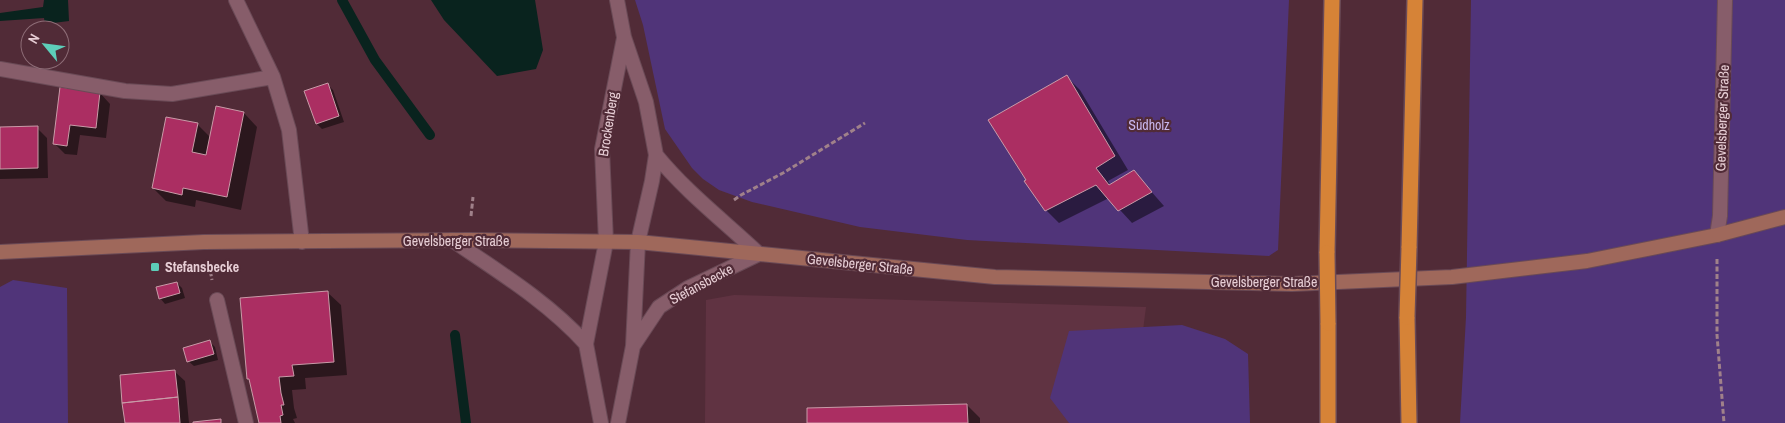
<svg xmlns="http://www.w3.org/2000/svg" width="1785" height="423" font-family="'Archivo Narrow',sans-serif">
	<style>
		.built { fill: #603342 }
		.green { fill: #503479 }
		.water { fill: #09231e }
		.shadow { fill: #0007 }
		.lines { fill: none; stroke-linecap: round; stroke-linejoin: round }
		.stream { stroke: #09231e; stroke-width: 10 }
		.building { fill: #ab2e62; stroke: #c99ba8 }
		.service-casing { stroke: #6a4a56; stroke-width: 16 }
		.minor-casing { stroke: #6a4a56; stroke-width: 16 }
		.secondary-casing { stroke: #6a4a56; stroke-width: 16 }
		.motorway-casing { stroke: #6a4a56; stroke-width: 18 }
		.path { stroke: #a0818a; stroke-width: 3; stroke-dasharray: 5 2.5; stroke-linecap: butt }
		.service { stroke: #875d6a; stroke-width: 14 }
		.minor { stroke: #875d6a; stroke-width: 14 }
		.secondary { stroke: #9f685b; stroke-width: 14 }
		.motorway { stroke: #d68337; stroke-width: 15 }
		.motorway-bridge-casing { stroke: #6a4a56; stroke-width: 18; stroke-linecap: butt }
		.motorway-bridge { stroke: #d68337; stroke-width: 15 }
		.poi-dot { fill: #5dceb9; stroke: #512b37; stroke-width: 2 }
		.labels { text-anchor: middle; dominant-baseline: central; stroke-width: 4.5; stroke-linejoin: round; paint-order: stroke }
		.street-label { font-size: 14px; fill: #e7ced5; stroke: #512b37 }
		.park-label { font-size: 14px; fill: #c8b6ed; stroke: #512b37 }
		.poi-label { font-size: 14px; font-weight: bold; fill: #e7ced5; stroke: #512b37; text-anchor: start }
	</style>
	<rect width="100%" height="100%" fill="#512b37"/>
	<path class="built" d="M734 295 1146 307 1131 423H705L706 300Z"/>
	<path class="green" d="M635 0H1289L1278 250 1269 256 967 240 860 227 752 202 719 190 703 179 692 168 665 129 643 25Z
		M1471 0H1785V423H1460L1466 317Z
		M13 280 67 288 68 423H0V287Z
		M1182 325 1225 339 1248 354 1250 423H1069L1050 398 1069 331Z"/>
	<path class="water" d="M44 0H68L69 21 45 24 44 18 0 21V13L43 7Z
		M431 0H535L543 50 536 69 497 76 444 20Z"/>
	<path class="shadow" d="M1067 77 1080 90 1128 170 1108 181 1111 186 1134 172 1164 206 1132 223 1109 198 1059 223 1046 210Z
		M328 85 333 90 344 122 322 129 317 124 306 92Z
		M61 89 100 93 110 104 106 138 80 135 77 155 65 154 55 144Z
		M217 108 244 113 257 127 241 210 196 200 195 207 166 201 153 188 197 124 211 138Z
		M37 128 47 138 48 178 0 179V129Z
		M177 283 182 288 185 298 165 304 160 298Z
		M327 292 341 305 347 375 305 378 306 389 292 390 294 408 297 418 293 419 295 423H261L251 381 249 379Z
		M210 342 215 347 218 360 194 366 188 361Z
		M174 371 185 381 189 423H126Z
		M967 405 980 418V423H809Z"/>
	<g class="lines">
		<path class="stream" d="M342 0 375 60 430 135
			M455 335 466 423"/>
	</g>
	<path class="building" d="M1067 75 1115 156 1096 168 1109 185 1134 170 1152 192 1118 211 1096 185 1045 211 1024 181 1026 180 988 120Z
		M328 83 339 116 316 124 304 91Z
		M60 87 100 92 96 128 70 125 67 146 53 144Z
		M216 106 244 112 227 197 183 188 182 195 152 188 166 117 198 123 192 152 206 155Z
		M38 126V168L0 169V127Z
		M177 282 180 293 159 299 156 287Z
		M328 291 334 362 292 365 294 376 279 377 281 393 284 405H281L283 415 280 416 281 423H259L249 379H247L240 298Z
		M210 340 214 354 187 362 183 348Z
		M175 370 178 397 122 403 120 375Z
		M178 397 180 423H125L122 403Z
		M967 404 968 423H807V408Z
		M221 419V423H193V422Z"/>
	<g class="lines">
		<g class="service-casing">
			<path id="service" d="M236 0 273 77 289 130 302 242
				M0 69 125 91 172 94 273 77
				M217 300 246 423"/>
		</g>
		<g class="minor-casing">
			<path id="minor" d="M617 0 624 37 646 102 656 155 652 181 638 242 633 346 618 423
				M1717 235 1720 216 1725 0
				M452 240C499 272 548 302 586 344
				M633 346 659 307 688 288 759 254C724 221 686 192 656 155
				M601 423 586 344 606 242 602 149 624 38"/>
		</g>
		<g class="secondary-casing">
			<path id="secondary" d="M0 252 204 242 469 240 638 242 995 277 1292 284 1452 277 1587 261 1717 235 1785 217"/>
		</g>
		<g class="motorway-casing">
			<path id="motorway" d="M1409 248 1415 0
				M1327 253 1332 0
				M1407 317 1409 423
				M1328 323V423"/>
		</g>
		<path class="path" d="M734 200 741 195 783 173 865 123
			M471 216 473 197
			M1717 259V335L1724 423
			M209 264 212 280"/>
		<use href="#service" class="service"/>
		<use href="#minor" class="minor"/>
		<use href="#secondary" class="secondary"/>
		<use href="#motorway" class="motorway"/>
		<g class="motorway-bridge-casing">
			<path id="motorway-bridge" d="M1327 253 1328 323
				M1407 317 1409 248"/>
		</g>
		<use href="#motorway-bridge" class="motorway-bridge"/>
	</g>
	<rect class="poi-dot" x="150" y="262" width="10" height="10" rx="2.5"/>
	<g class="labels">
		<g class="street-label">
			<text transform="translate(1722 118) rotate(-88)">Gevelsberger Straße</text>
			<text transform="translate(608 124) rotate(-81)">Brockenberg</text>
			<text x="456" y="241">Gevelsberger Straße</text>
			<text transform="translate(860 264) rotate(6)">Gevelsberger Straße</text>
			<text x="1264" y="282">Gevelsberger Straße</text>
			<text transform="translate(701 284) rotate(-28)">Stefansbecke</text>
		</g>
		<g class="park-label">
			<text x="1149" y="125">Südholz</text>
		</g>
		<g class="poi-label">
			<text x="165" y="267">Stefansbecke</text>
		</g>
	</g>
	<g transform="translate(45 45) rotate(299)"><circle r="24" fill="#512b37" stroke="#8d6c76"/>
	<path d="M0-4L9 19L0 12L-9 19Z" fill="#5dceb9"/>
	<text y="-8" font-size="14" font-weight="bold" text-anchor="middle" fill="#e7ced5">N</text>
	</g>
</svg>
